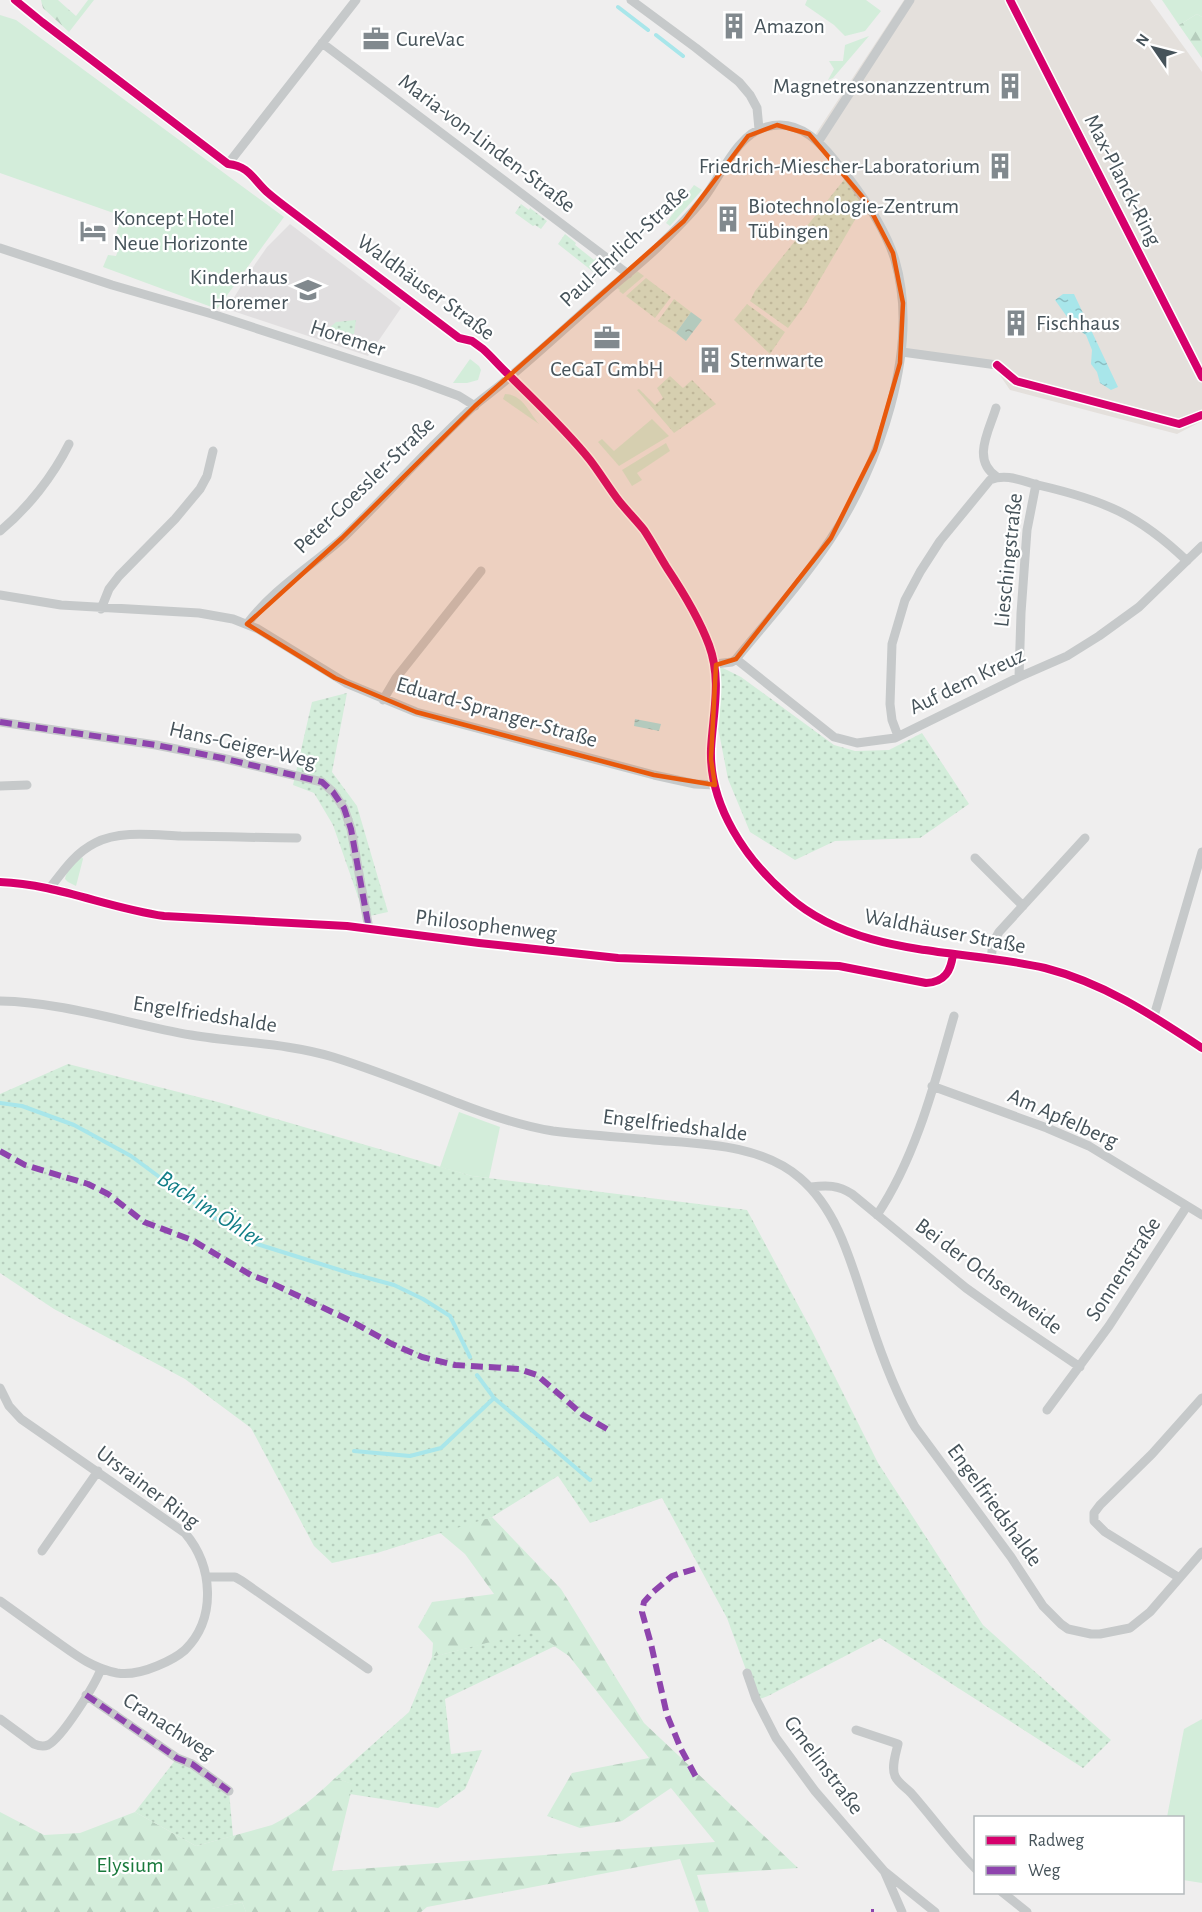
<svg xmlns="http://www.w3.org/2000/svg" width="1202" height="1912" font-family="'Alegreya Sans',sans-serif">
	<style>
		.commercial { fill: #e4e0dc }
		.education { fill: #e1dfe0 }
		.grass { fill: #d3edda }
		.forest { fill: url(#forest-firs) }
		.park { fill: url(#park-dots) }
		.water { fill: url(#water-ripples) }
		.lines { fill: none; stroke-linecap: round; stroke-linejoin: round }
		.stream { stroke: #a8e6ea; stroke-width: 4 }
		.street { stroke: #c6c9ca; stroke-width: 9 }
		.quiet { stroke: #8e44ad; stroke-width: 6; stroke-dasharray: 12 6; stroke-linecap: butt }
		.cycleway-casing { stroke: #fff; stroke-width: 11 }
		.cycleway { stroke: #d6006c; stroke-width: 8 }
		.marked { fill: #e8590c; fill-opacity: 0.2; stroke: #e8590c; stroke-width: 4.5; stroke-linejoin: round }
		.labels { text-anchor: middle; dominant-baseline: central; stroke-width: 4.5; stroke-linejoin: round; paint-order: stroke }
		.poi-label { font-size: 22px; fill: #46535a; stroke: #fff; text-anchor: start }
		.street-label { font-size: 22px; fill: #46535a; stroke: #fff }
		.park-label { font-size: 22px; fill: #19793c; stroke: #fff }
		.water-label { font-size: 24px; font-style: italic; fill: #107d86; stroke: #fff }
	</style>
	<defs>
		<pattern id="forest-firs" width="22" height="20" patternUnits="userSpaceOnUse" patternTransform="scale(1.5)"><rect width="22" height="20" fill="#d3edda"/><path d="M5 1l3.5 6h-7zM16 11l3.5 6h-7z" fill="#b6cdbd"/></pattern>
		<pattern id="park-dots" width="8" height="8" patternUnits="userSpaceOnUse" patternTransform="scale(1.5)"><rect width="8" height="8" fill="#d3edda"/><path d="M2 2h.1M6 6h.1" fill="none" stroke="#b6cdbd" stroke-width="1.8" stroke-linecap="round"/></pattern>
		<pattern id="water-ripples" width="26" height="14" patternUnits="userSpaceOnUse" patternTransform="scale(1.5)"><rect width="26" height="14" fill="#a8e6ea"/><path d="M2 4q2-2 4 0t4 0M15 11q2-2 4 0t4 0" fill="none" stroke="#8bbdc1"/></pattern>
	</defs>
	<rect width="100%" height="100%" fill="#efeeee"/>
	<path class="commercial" d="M904 0H1150L1202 72V421L1177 434 1010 390 995 368 902 355 904 340 889 242 815 135Z"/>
	<path class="education" d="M290 224 401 308 368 356 227 309 249 273 267 247Z"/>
	<path class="grass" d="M807 0H866L881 11 865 31 845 36 834 25 805 5Z
		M1162 0H1202V17L1197 14 1179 25Z
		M0 15 16 20 284 217 217 309 103 267 108 255 116 256 122 240 115 237 122 216 0 173Z
		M869 36 833 78 828 80 834 69 829 61H843L845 45Z
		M694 185 702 190 670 226 666 223Z
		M637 271 644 276 623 294 619 291 620 290 617 288Z
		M470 359 479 366 481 370 478 380 467 383H453Z
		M505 394C522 394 529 412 539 424L503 399Z
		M652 419 669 436 619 466 598 442 602 439 614 451Z
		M666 443 670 451 637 473 642 480 632 486 622 470Z
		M82 857 83 859 76 886 68 882 65 879C66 871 75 861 82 857Z
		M459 1112 500 1127 489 1178 472 1176 440 1167Z
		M1202 1719V1883L1183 1880 1182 1818 1167 1817 1184 1729Z
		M242 1902 246 1912H212L211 1909Z"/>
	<path class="forest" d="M41 0H58L76 16 88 0H94L69 32 43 8Z
		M1197 14 1202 17V58L1179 25Z
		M492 1517 561 1589 644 1723 798 1868 697 1875 709 1912H699L680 1859 427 1907 421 1912H246L242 1902 212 1909V1912H0V1812L44 1835 80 1833 135 1812 196 1846 272 1825C298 1812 315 1797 335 1778L353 1784 332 1871 715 1842 671 1788 622 1821 580 1828 547 1816 572 1773 649 1758 569 1656 533 1632 432 1657 433 1643 418 1627 432 1602 494 1594 465 1554 439 1532Z"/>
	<path class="park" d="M847 176 866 201 805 305 788 328 750 301 755 291Z
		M521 204 529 210 530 208 547 221 541 229 535 225 533 226 515 213Z
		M565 234 576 243 575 245 594 260 596 258 603 263 596 274 558 244Z
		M646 278 671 297 655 318 626 296Z
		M674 299 691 312 676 333 658 321Z
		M747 304 785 332 770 354 734 320Z
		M356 320 354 334 325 332 336 322Z
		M670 376 683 388 692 380 716 404 674 433 637 390 639 389 655 405 663 398 657 388Z
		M715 664 741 677 834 745 855 751 889 750 922 733 969 804 920 838 835 841 795 860 750 832 728 779 715 712Z
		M347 693 332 772 357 806 388 912 365 917 333 825 314 793 293 785 312 702Z
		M68 1064 218 1102 472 1176 747 1210 812 1331 878 1463 983 1625 1111 1740 1083 1768 880 1638 768 1696 757 1700 727 1618 662 1498 590 1523 558 1476 492 1517 377 1553 332 1563 314 1546 251 1428 185 1379 54 1309 0 1273V1094Z
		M533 1631 555 1646 445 1699 451 1754 482 1750 465 1789 438 1808 350 1794 352 1784 335 1778 409 1712 432 1657Z
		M177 1758 229 1791 233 1836 196 1846 135 1812Z"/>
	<path class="water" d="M1063 294H1074L1118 387 1111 390 1100 383 1097 372 1091 364 1092 350 1086 335 1075 328 1055 300Z
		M691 312 702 320 686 341 676 333Z
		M635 719 661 724 659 731 634 726Z"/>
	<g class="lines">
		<path class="stream" d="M618 7 648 30
			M656 35 683 56
			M0 1103 22 1106 74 1125 131 1156 219 1221 257 1244 346 1272 394 1285 423 1299 450 1316 470 1357
			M477 1375 494 1398 590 1480
			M354 1451 410 1456 441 1448 494 1398"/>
		<path class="street" d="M15 0 42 22 228 164C249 166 253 179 267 192 275 199 283 205 291 211L459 338 472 341 483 349C492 357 500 367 510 376 537 403 566 430 590 460 600 473 609 488 619 501 627 511 636 520 644 530 652 542 659 555 667 568 683 592 699 618 709 645 722 680 713 713 711 749 709 806 746 860 788 896 858 958 960 948 1045 968 1104 983 1152 1015 1202 1048
			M631 0 696 48 739 82 750 95 757 108 759 129
			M1010 0 1202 377
			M322 43 628 274
			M818 142 910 0
			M228 164 356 0
			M0 248 112 285 212 314 418 381 459 396 475 406
			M902 352 997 365 1016 381 1179 424 1202 415
			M996 408C989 431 971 460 997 477
			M0 531C28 508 53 476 69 444
			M0 595 61 605 199 613 233 619 258 629 346 683 416 712 654 775 695 784 715 785
			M101 609 109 589 119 576 175 519 200 489 207 476 213 451
			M247 624C273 589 312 566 344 537 388 494 429 447 475 405 487 395 500 386 512 375 544 348 574 320 605 293 622 278 640 264 657 248 673 232 690 216 704 198 721 176 737 134 766 127 804 116 827 151 848 177 867 202 886 230 895 260 921 348 879 467 830 540 802 582 768 620 736 659L732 662 715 664
			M736 659 834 737 857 743 895 738 1019 677 1067 656 1099 636 1139 607 1202 546
			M1019 677 1021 613 1027 530 1036 484
			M383 700 396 678 481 571
			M0 722 156 745 222 758 322 782 333 792 344 808 351 829 369 929
			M898 736 892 720 890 704 892 644 905 600 920 572 940 541 990 480C1006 473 1022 481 1038 485 1103 500 1138 514 1187 561
			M0 786 27 785
			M975 858 1023 906
			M0 882C56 884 108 908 164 916L347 926 479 943 618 958 839 966 926 983C945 982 951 971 953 954
			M50 888C63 871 75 853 95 843 120 830 154 835 181 836 220 836 258 838 297 838
			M991 959 993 943 999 932 1085 838
			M0 1001C64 1002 128 1024 191 1035 238 1043 287 1043 333 1057 375 1070 417 1087 458 1103 489 1115 520 1126 553 1131 586 1135 619 1137 653 1140 701 1144 761 1144 800 1178 841 1213 853 1271 870 1320 882 1357 896 1394 915 1427L1011 1557 1043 1606 1061 1624 1068 1629 1091 1634H1100L1130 1628 1150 1612 1202 1552
			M1154 1016 1202 852
			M932 1086 1047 1128 1089 1146 1202 1215
			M811 1187C827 1185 838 1185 852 1194L966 1288 1008 1318 1080 1367
			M877 1215C916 1157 935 1082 954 1016
			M0 1388 9 1406 21 1419 185 1533C213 1566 217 1618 185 1650 177 1657 167 1662 157 1666 145 1671 130 1675 117 1673 91 1668 73 1653 53 1639 35 1626 18 1614 0 1601
			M1047 1410 1109 1326 1187 1206
			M42 1551 98 1471
			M207 1577H235L242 1581 368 1669
			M1178 1577 1105 1532 1094 1521V1513L1100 1505 1152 1454 1202 1398
			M747 1673 756 1699 776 1738 815 1791 884 1871 935 1912
			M86 1695 177 1758 192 1764 229 1791
			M0 1719 34 1744C39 1746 43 1747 48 1745 62 1738 95 1685 101 1669
			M856 1730 898 1744C896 1753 891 1767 895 1776 897 1782 906 1788 911 1793 933 1818 952 1845 976 1869
			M885 1873 902 1912
			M1002 1892 1027 1912"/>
		<path class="quiet" d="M0 722 156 745 222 758 322 782 333 792 344 808 351 829 369 929
			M0 1151 25 1165 88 1184 108 1194 144 1222 192 1240 251 1275 269 1282 349 1320 392 1344 422 1357 455 1365 519 1369 537 1375 583 1415 607 1429
			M695 1569 672 1576 653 1592 644 1602 642 1612 651 1644 667 1715 681 1749 696 1777
			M86 1695 177 1758 192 1764 229 1791
			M871 1912H874"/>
		<g class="cycleway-casing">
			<path id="cycleway" d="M15 0 42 22 228 164C249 166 253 179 267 192 275 199 283 205 291 211L459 338 472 341 483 349C492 357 500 367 510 376 537 403 566 430 590 460 600 473 609 488 619 501 627 511 636 520 644 530 652 542 659 555 667 568 683 592 699 618 709 645 722 680 713 713 711 749 709 806 746 860 788 896 858 958 960 948 1045 968 1104 983 1152 1015 1202 1048
				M1010 0 1202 377
				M997 365 1016 381 1179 424 1202 415
				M0 882C56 884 108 908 164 916L347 926 479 943 618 958 839 966 926 983C945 982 951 971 953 954"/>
		</g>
		<use href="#cycleway" class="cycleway"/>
	</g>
	<path class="marked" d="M777 125 809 134 866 201 893 253 903 303 900 363 875 450 831 538 736 659 716 665 711 759 715 785 654 775 416 712 335 678 247 624 342 538 475 406 684 221 748 136Z"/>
	<defs>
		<g id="building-bare" transform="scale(2.07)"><path d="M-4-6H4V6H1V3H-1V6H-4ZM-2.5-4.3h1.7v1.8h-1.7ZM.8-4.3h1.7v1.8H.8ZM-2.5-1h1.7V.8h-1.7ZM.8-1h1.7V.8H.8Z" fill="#81898e" stroke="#fff" stroke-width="2.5" paint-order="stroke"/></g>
		<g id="office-bare" transform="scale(2.07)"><path d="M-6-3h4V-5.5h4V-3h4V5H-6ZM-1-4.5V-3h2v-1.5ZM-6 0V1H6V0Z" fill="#81898e" stroke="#fff" stroke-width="2.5" paint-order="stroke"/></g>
		<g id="hotel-bare" transform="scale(2.07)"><path d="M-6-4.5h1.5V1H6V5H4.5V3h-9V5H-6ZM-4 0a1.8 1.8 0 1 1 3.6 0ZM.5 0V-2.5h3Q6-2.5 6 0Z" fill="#81898e" stroke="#fff" stroke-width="2.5" paint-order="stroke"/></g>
		<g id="school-bare" transform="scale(2.07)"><path d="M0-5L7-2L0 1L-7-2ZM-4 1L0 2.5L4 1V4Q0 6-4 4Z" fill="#81898e" stroke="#fff" stroke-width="2.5" paint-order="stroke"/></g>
	</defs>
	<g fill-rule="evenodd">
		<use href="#building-bare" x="734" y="26"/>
		<use href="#office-bare" x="376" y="39"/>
		<use href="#building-bare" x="1010" y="86"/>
		<use href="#building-bare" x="1000" y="166"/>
		<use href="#building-bare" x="728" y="219"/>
		<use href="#hotel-bare" x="93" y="231"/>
		<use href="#school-bare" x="308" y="290"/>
		<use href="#building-bare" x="1016" y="323"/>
		<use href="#office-bare" x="607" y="338"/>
		<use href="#building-bare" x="710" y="360"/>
	</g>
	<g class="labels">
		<g class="poi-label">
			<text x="754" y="26">Amazon</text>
			<text x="396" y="39">CureVac</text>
			<text x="990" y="86" text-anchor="end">Magnetresonanzzentrum</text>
			<text x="980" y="166" text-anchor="end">Friedrich-Miescher-Laboratorium</text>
			<text x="748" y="206">Biotechnologie-Zentrum<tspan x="748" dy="25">Tübingen</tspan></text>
			<text x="113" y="218">Koncept Hotel<tspan x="113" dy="25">Neue Horizonte</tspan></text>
			<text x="288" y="277" text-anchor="end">Kinderhaus<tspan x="288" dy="25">Horemer</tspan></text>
			<text x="1036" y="323">Fischhaus</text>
			<text x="730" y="360">Sternwarte</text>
			<text x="607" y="369" text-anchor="middle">CeGaT GmbH</text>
		</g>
		<g class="street-label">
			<text transform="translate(487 143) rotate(37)">Maria-von-Linden-Straße</text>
			<text transform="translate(1123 180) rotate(63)">Max-Planck-Ring</text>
			<text transform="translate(624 246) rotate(-43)">Paul-Ehrlich-Straße</text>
			<text transform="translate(426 287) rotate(36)">Waldhäuser Straße</text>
			<text transform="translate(348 338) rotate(18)">Horemer</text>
			<text transform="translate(364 485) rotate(-44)">Peter-Goessler-Straße</text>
			<text transform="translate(1008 560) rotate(-84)">Lieschingstraße</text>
			<text transform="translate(967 681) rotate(-26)">Auf dem Kreuz</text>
			<text transform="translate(497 712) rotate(16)">Eduard-Spranger-Straße</text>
			<text transform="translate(243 745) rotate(13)">Hans-Geiger-Weg</text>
			<text transform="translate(486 925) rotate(7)">Philosophenweg</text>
			<text transform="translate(945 931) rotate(11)">Waldhäuser Straße</text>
			<text transform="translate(205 1014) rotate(9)">Engelfriedshalde</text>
			<text transform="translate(1063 1118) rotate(24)">Am Apfelberg</text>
			<text transform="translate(675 1125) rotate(7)">Engelfriedshalde</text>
			<text transform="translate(1123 1269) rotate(-57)">Sonnenstraße</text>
			<text transform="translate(989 1276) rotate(37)">Bei der Ochsenweide</text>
			<text transform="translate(148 1487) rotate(37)">Ursrainer Ring</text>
			<text transform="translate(995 1505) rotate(54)">Engelfriedshalde</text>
			<text transform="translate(169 1726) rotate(33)">Cranachweg</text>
			<text transform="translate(824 1765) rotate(53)">Gmelinstraße</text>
		</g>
		<g class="park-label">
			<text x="130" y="1865">Elysium</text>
		</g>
		<g class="water-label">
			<text transform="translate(210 1209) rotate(33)">Bach im Öhler</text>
		</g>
	</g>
	<rect x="974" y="1816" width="210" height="78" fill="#ffffff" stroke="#b5babd" stroke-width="1.5"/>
	<rect x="986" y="1836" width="30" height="9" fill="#d6006c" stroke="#b5babd" stroke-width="1.5"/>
	<text x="1028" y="1846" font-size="18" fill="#46535a">Radweg</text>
	<rect x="986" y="1866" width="30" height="9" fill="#8e44ad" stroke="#b5babd" stroke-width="1.5"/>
	<text x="1028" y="1876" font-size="18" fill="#46535a">Weg</text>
	<g transform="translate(1154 48) rotate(305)" stroke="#ffffff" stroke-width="4.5" paint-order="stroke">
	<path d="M0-4.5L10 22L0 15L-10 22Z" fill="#46535a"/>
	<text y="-9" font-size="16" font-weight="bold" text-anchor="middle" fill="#46535a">N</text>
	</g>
</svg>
